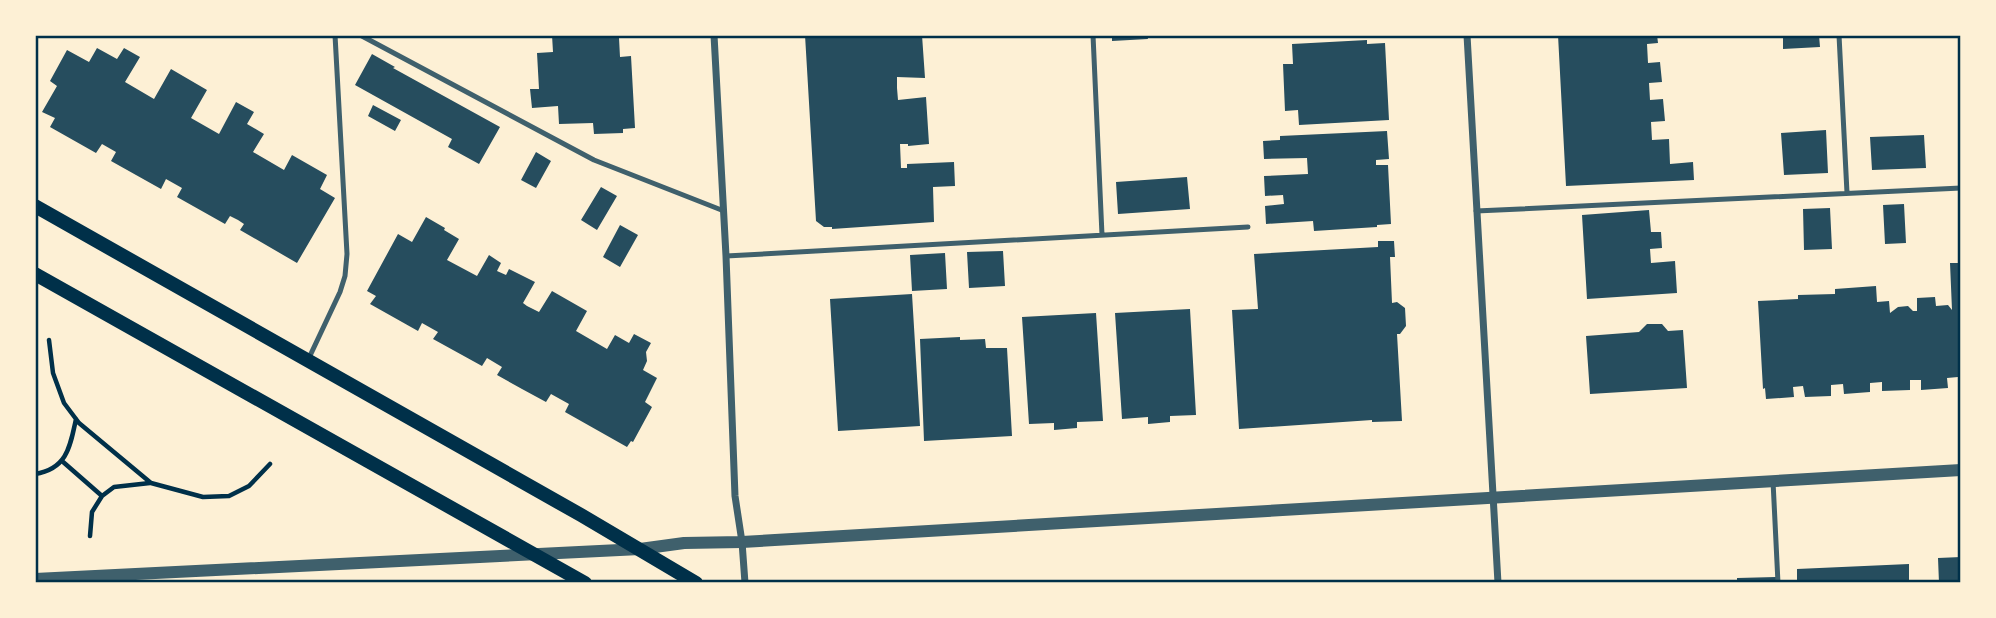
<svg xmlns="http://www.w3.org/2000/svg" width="1996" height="618" font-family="'IBM Plex Sans',sans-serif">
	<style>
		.building { fill: #264d5e }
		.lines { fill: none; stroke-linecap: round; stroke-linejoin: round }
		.path { stroke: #003049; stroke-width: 4.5 }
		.service { stroke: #3f606c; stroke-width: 5 }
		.minor { stroke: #3f606c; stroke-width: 7 }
		.tertiary { stroke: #3f606c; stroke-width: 12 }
		.secondary { stroke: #003049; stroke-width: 14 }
		.neatline { fill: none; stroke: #003049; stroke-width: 2.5 }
	</style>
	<rect width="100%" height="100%" fill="#fdf0d5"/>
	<path class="building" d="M552 35H634V37L619 38 620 57 631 56 635 128 623 129V133L594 134 593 123 559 124 558 106 532 108 530 89H539L537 53 553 52Z
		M805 35H922L925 78 897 77V88L898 100 926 97 929 144 908 146V144H900L901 168H907V164L954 162 955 186 933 187 934 222 832 229V227H824L816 221Z
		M1112 35H1147L1148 39 1112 41Z
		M1558 35H1657L1658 43 1647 44 1648 63 1660 62 1662 82 1649 83 1650 100 1663 99 1665 121 1651 122 1652 140 1669 139 1670 164 1693 162 1694 180 1566 186Z
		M1783 35H1819L1820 47 1783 49Z
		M1367 40V44L1385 43 1389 120 1299 125 1298 110 1285 111 1283 64H1293L1292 44Z
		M97 48 117 59 124 48 140 57 125 82 154 99 171 69 207 90 191 118 219 134 236 102 254 112 247 124 264 134 253 152 284 170 292 155 327 175 320 189 335 198 297 263 240 230 244 224 238 220 230 216 225 224 177 197 182 188 166 179 161 189 111 161 116 152 102 144 96 153 50 127 55 118 42 112 57 86 50 81 67 50 89 62Z
		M372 54 395 67 393 68 500 127 479 164 448 147 452 139 355 85Z
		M373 105 401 120 395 131 368 116Z
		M1826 130 1828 173 1784 175 1781 133Z
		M1387 131 1389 159 1376 160V165H1388L1391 224 1377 225V227L1314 231 1313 221 1266 224 1265 206 1284 204 1283 195 1265 196 1264 176 1308 174 1307 158 1264 159 1263 141 1280 140V136Z
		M1924 135 1926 168 1872 170 1870 137Z
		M536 152 551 161 536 188 521 180Z
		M1187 177 1190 209 1118 214 1116 182Z
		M601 187 617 196 597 230 581 220Z
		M1904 204 1906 243 1885 244 1883 205Z
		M1830 208 1832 249 1804 250 1803 209Z
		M1649 210 1651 232H1661L1662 248 1650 249 1651 263 1675 261 1677 293 1587 299 1582 215Z
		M426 217 445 228 444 230 459 239 447 260 477 276 489 255 501 263 497 271 506 275 509 269 535 282 523 303 527 306 539 312 552 291 587 311 576 331 607 349 615 335 629 343 634 334 651 343 646 352 647 361 643 370 657 378 645 402 652 407 633 442 631 441 627 447 565 412 569 404 551 394 546 402 522 389 497 375 502 367 487 358 482 366 433 339 438 332 422 323 418 331 370 304 376 296 367 291 398 234 412 242Z
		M620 225 638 235 620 267 603 257Z
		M1378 241H1394L1395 257H1390L1392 303 1397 302 1405 308 1406 326 1400 334H1397L1402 421 1372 422V420L1239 429 1232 310 1258 309 1254 254 1378 247Z
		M1003 251 1005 286 969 288 967 252Z
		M945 253 947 289 912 291 910 255Z
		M1950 263H1961V396H1959L1958 377 1947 378 1948 388 1921 390V380H1910V390L1882 391V382L1870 383V392L1844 394 1843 384 1831 385V396L1805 397 1803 386 1793 387 1794 397 1766 399 1765 388 1763 389 1758 301 1798 299V295L1835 294V289L1876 286 1877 302 1889 301 1890 313 1898 307 1908 306 1913 311H1917V298L1935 297 1936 306 1948 305 1952 310Z
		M912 294 920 426 838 431 830 299Z
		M1190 309 1196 415 1170 416V422L1148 424V417L1122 419 1115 313Z
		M1096 313 1103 421 1077 422V428L1054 430V423L1029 424 1022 317Z
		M1647 324H1662L1668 331 1683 330 1687 388 1590 394 1586 336 1639 332Z
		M960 337V340L985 339 986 348H1007L1012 436 924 441 920 339Z
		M1961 557V583H1939L1938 558Z
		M1909 564V583H1797V569Z
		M1776 577V583H1737V578Z"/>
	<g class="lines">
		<path class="path" d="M49 340 53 373 64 403 79 423 151 483 203 497 229 496 249 486 270 464
			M62 461 102 496 114 487 150 483
			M35 474C67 469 70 447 76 419
			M90 536 92 512 102 496"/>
		<path class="service" d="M360 35 594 160 724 211
			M1093 35 1102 235
			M1839 35 1847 193
			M1476 211 1961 188
			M726 256 1248 227
			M308 360 340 292 345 276 347 254 335 35
			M1773 481 1778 583"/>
		<path class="minor" d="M714 35 726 256 735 496 742 542 745 583
			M1467 35 1498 583"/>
		<path class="tertiary" d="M35 579 640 549 684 543 742 542 1961 470"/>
		<path class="secondary" d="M35 206 581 515 696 583
			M35 274 585 583"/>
	</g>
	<rect width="1996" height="618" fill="none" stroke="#fdf0d5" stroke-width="74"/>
	<rect x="37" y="37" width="1922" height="544" class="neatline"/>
</svg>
